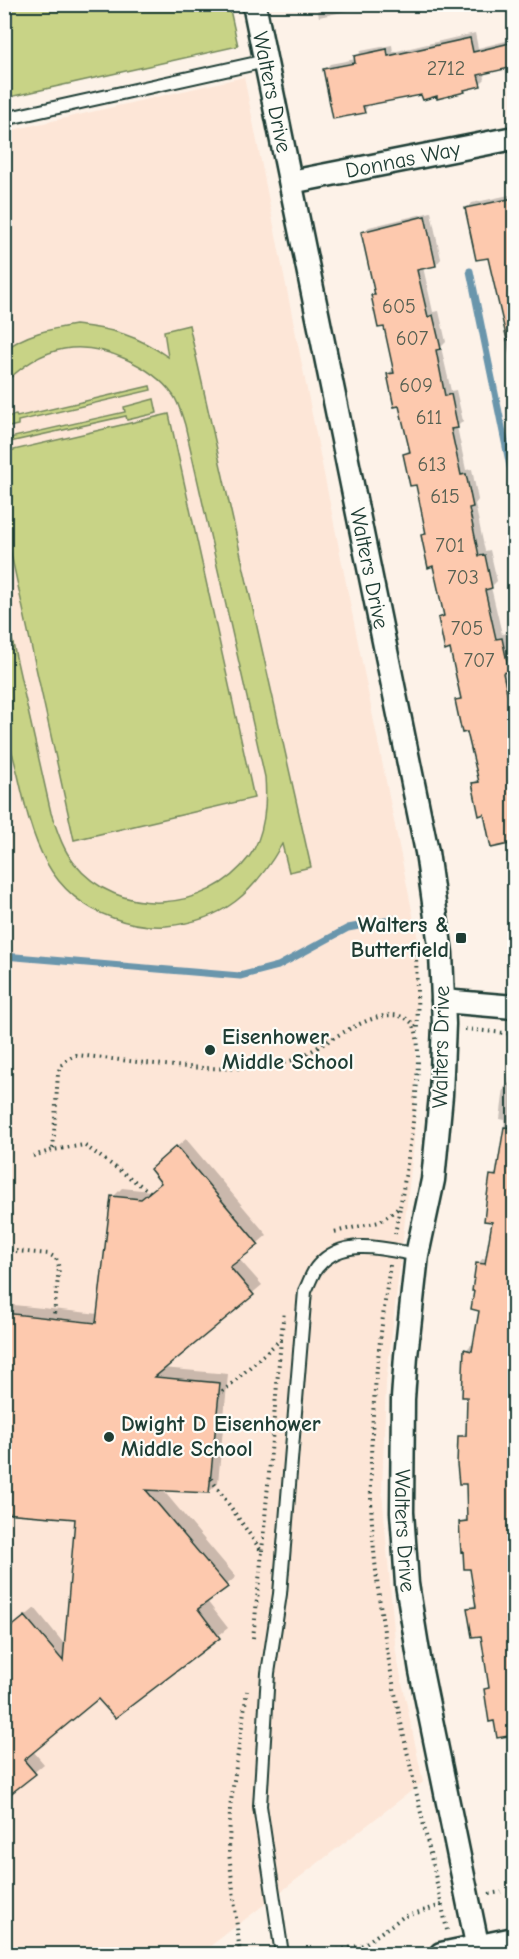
<svg xmlns="http://www.w3.org/2000/svg" width="519" height="1959" font-family="'Comic Neue',sans-serif">
	<style>
		.built { fill: #fde6d7 }
		.green { fill: #c8d386; stroke: #74885d; stroke-width: 1.5 }
		.shadow { fill: #0003 }
		.lines { fill: none; stroke-linecap: round; stroke-linejoin: round }
		.stream { stroke: #6b96ac; stroke-width: 7 }
		.building { fill: #fdc9ae; stroke: #1f3d34; stroke-width: 1.5 }
		.service-casing { stroke: #1f3d34; stroke-width: 16 }
		.minor-casing { stroke: #1f3d34; stroke-width: 27 }
		.path { stroke: #1f3d34; stroke-width: 4; stroke-dasharray: 1.5 4.5; stroke-linecap: butt }
		.service { stroke: #fdfcf7; stroke-width: 12 }
		.minor { stroke: #fdfcf7; stroke-width: 22 }
		.poi-dot { fill: #1f3d34; stroke: #fdfcf7; stroke-width: 2 }
		.labels { text-anchor: middle; dominant-baseline: central; stroke-width: 4.5; stroke-linejoin: round; paint-order: stroke }
		.number-label { font-size: 20px; fill: #566052 }
		.street-label { font-size: 22px; fill: #1f3d34; stroke: #fdfcf7 }
		.poi-label { font-size: 22px; font-weight: bold; fill: #1f3d34; stroke: #fdfcf7; text-anchor: start }
	</style>
	<rect width="100%" height="100%" fill="#fdf2e8"/>
	<filter id="ink" filterUnits="userSpaceOnUse"><feTurbulence type="fractalNoise" baseFrequency=".0167" numOctaves="2"/><feDisplacementMap in="SourceGraphic" scale="12" xChannelSelector="R" yChannelSelector="G"/><feConvolveMatrix kernelMatrix="1 2 1 2 8 2 1 2 1" color-interpolation-filters="sRGB"/></filter>
	<g filter="url(#ink)">
		<path class="built" d="M244 77 419 945 414 1143 386 1383 382 1492 396 1653 423 1782 200 1954H5L4 132Z"/>
		<path class="green" d="M4 5H229L238 46 5 98Z
			M75 325C114 329 136 335 168 357L164 331 189 325 311 867 289 872 282 844C254 893 224 921 166 926 148 927 129 924 113 918 46 895 32 837 18 775 13 755 6 733 4 713 3 678 4 643 5 608L51 813C57 830 62 848 74 863 118 919 207 913 249 857 265 836 267 802 265 777L185 425C182 416 179 403 173 395 152 366 101 342 64 349 40 353 22 367 5 382V350C25 334 50 329 75 325Z
			M150 386 151 390 18 421V425L5 428V417L16 415 17 417Z
			M154 399 157 413 127 420 126 416 5 443V439L125 412 124 407Z
			M169 414 254 798 74 840 5 527V452Z"/>
		<path class="shadow" d="M316 4H379L319 17Z
			M514 24V65L484 73 485 79 480 84 464 91 423 93 369 104 364 112 325 69 330 64 356 59 361 51 392 45 393 52 475 33 478 48 514 39 511 27Z
			M514 194V377L489 256 467 208 472 203Z
			M431 212 441 259 436 265 423 267 433 312 439 311 446 342 441 347 451 391 456 390 463 421 457 427 466 470 472 469 478 500 475 504 485 551 490 550 497 581 491 587 502 634 507 633 513 664 509 669 514 697V842L492 846 485 813 473 784 479 778 468 730 456 701 462 696 451 647 439 618 445 612 434 564 422 535 427 530 417 483 405 454 410 449 400 404 388 374 394 368 385 325 373 296 376 293 363 232 369 227Z
			M514 889V938H509Z
			M514 1067V1734L498 1737 485 1690 490 1685 482 1634 469 1609 477 1603 461 1523 468 1517 467 1483 460 1437 467 1431 466 1350 471 1345H475L481 1309 478 1264 483 1258 487 1259 494 1221 491 1176 499 1171 505 1120 500 1119 504 1088 509 1083 511 1070Z
			M186 1139 267 1235 239 1259 262 1285 163 1368 228 1374 218 1483 209 1492 162 1489 236 1577 207 1601 228 1628 116 1716 99 1697 33 1751 44 1764 4 1798V1634L35 1608 65 1645 76 1517 4 1511V1304L99 1314 113 1197 122 1188 151 1191 162 1182 161 1160Z"/>
		<g class="lines">
			<path class="stream" d="M470 271 514 486
				M4 956 240 976 278 966 348 928 396 919"/>
		</g>
		<path class="building" d="M470 38 473 52 514 42V67L478 75 481 86 464 90 465 92 437 99V96L423 100 421 95 363 106 365 113 333 119 323 69 355 63 354 56 387 49 388 56Z
			M514 198V339L507 340 488 258 476 260 465 208Z
			M425 216 436 266 417 270 428 317 433 315 441 349 436 350 445 396 451 394 458 428 451 429 461 475 466 474 473 507 469 508 479 556 485 555 492 588 485 590 496 639 502 638 509 671 503 673 514 726V843L491 848 484 814 479 816 472 783 479 782 467 732 462 733 455 700 461 699 450 649 445 651 438 618 444 616 433 566 428 568 421 535 426 534 416 485 410 486 403 454 410 452 399 406 394 407 387 374 394 373 384 327 378 328 371 295H375L361 232Z
			M504 1127 514 1128V1735L497 1738 494 1721 489 1722 484 1689 489 1688 481 1636 472 1637 467 1608 476 1607 470 1569H464L463 1551 461 1552 459 1522 467 1521 466 1484H459L457 1464 458 1436H466L467 1397H462L464 1349 472 1351 479 1311 471 1309 474 1291H472L476 1263 485 1264 492 1222 484 1221 486 1203 490 1175 496 1176Z
			M176 1146 259 1245 230 1267 254 1295 155 1377 220 1383 209 1493 146 1490 228 1587 198 1609 220 1638 115 1718 98 1699 24 1760 36 1774 4 1799V1633L25 1616 63 1661 75 1519 4 1513V1313L96 1323 111 1196 141 1199 161 1183 150 1169Z"/>
		<g class="lines">
			<g class="service-casing">
				<path id="service" d="M4 119 266 61
					M282 1954 260 1806 268 1673 280 1594 305 1291C309 1284 312 1272 318 1266 344 1236 385 1249 417 1255"/>
			</g>
			<g class="minor-casing">
				<g id="minor">
					<path id="s1" d="M254 4 427 852 441 953 444 1024 441 1095 433 1180 417 1255 406 1356 403 1399 402 1512 407 1584 421 1671 479 1954"/>
					<path id="s2" d="M291 182 514 138"/>
					<path d="M443 1001 514 1007"/>
					<path d="M441 1954 514 1939"/>
				</g>
			</g>
			<path class="path" d="M416 954 418 1030
				M465 1029 514 1034
				M33 1156 53 1150
				M150 1192 84 1145 53 1150 58 1073C62 1062 66 1059 76 1055 140 1061 233 1079 293 1060 322 1050 384 995 412 1023 429 1039 405 1180 400 1207L379 1222 334 1232
				M395 1234 400 1207
				M4 1250 49 1254 56 1258 59 1268 54 1315
				M390 1265C378 1350 367 1437 372 1523 380 1661 419 1795 447 1930
				M218 1396 281 1339 284 1311
				M211 1479 262 1552 253 1638
				M262 1551 281 1340
				M489 1894 501 1892
				M240 1954 229 1853 230 1808 247 1691
				M320 1954 363 1945 403 1917 442 1905"/>
			<use href="#service" class="service"/>
			<use href="#minor" class="minor"/>
		</g>
	</g>
	<g class="poi-dot">
		<rect x="455" y="932" width="12" height="12" rx="3"/>
		<circle cx="210" cy="1050" r="6"/>
		<circle cx="109" cy="1437" r="6"/>
	</g>
	<g class="labels">
		<g class="number-label">
			<text x="446" y="68">2712</text>
			<text x="399" y="306">605</text>
			<text x="412" y="338">607</text>
			<text x="416" y="385">609</text>
			<text x="429" y="417">611</text>
			<text x="432" y="464">613</text>
			<text x="445" y="496">615</text>
			<text x="450" y="545">701</text>
			<text x="463" y="577">703</text>
			<text x="467" y="628">705</text>
			<text x="479" y="660">707</text>
		</g>
		<g class="street-label">
			<text stroke="none"><textPath href="#s1" startOffset="90">Walters Drive</textPath></text>
			<text stroke="none"><textPath href="#s2" startOffset="114">Donnas Way</textPath></text>
			<text stroke="none"><textPath href="#s1" startOffset="576">Walters Drive</textPath></text>
			<text transform="translate(441 1047) rotate(-89)">Walters Drive</text>
			<text stroke="none"><textPath href="#s1" startOffset="1548">Walters Drive</textPath></text>
		</g>
		<g class="poi-label">
			<text x="449" y="925" text-anchor="end">Walters &amp;<tspan x="449" dy="25">Butterfield</tspan></text>
			<text x="222" y="1037">Eisenhower<tspan x="222" dy="25">Middle School</tspan></text>
			<text x="121" y="1424">Dwight D Eisenhower<tspan x="121" dy="25">Middle School</tspan></text>
		</g>
	</g>
	<rect width="519" height="1959" fill="none" stroke="#fdfcf7" stroke-width="24"/>
	<rect x="12" y="12" width="495" height="1935" fill="none" stroke="#1f3d34" stroke-width="2" filter="url(#ink)"/>
</svg>
